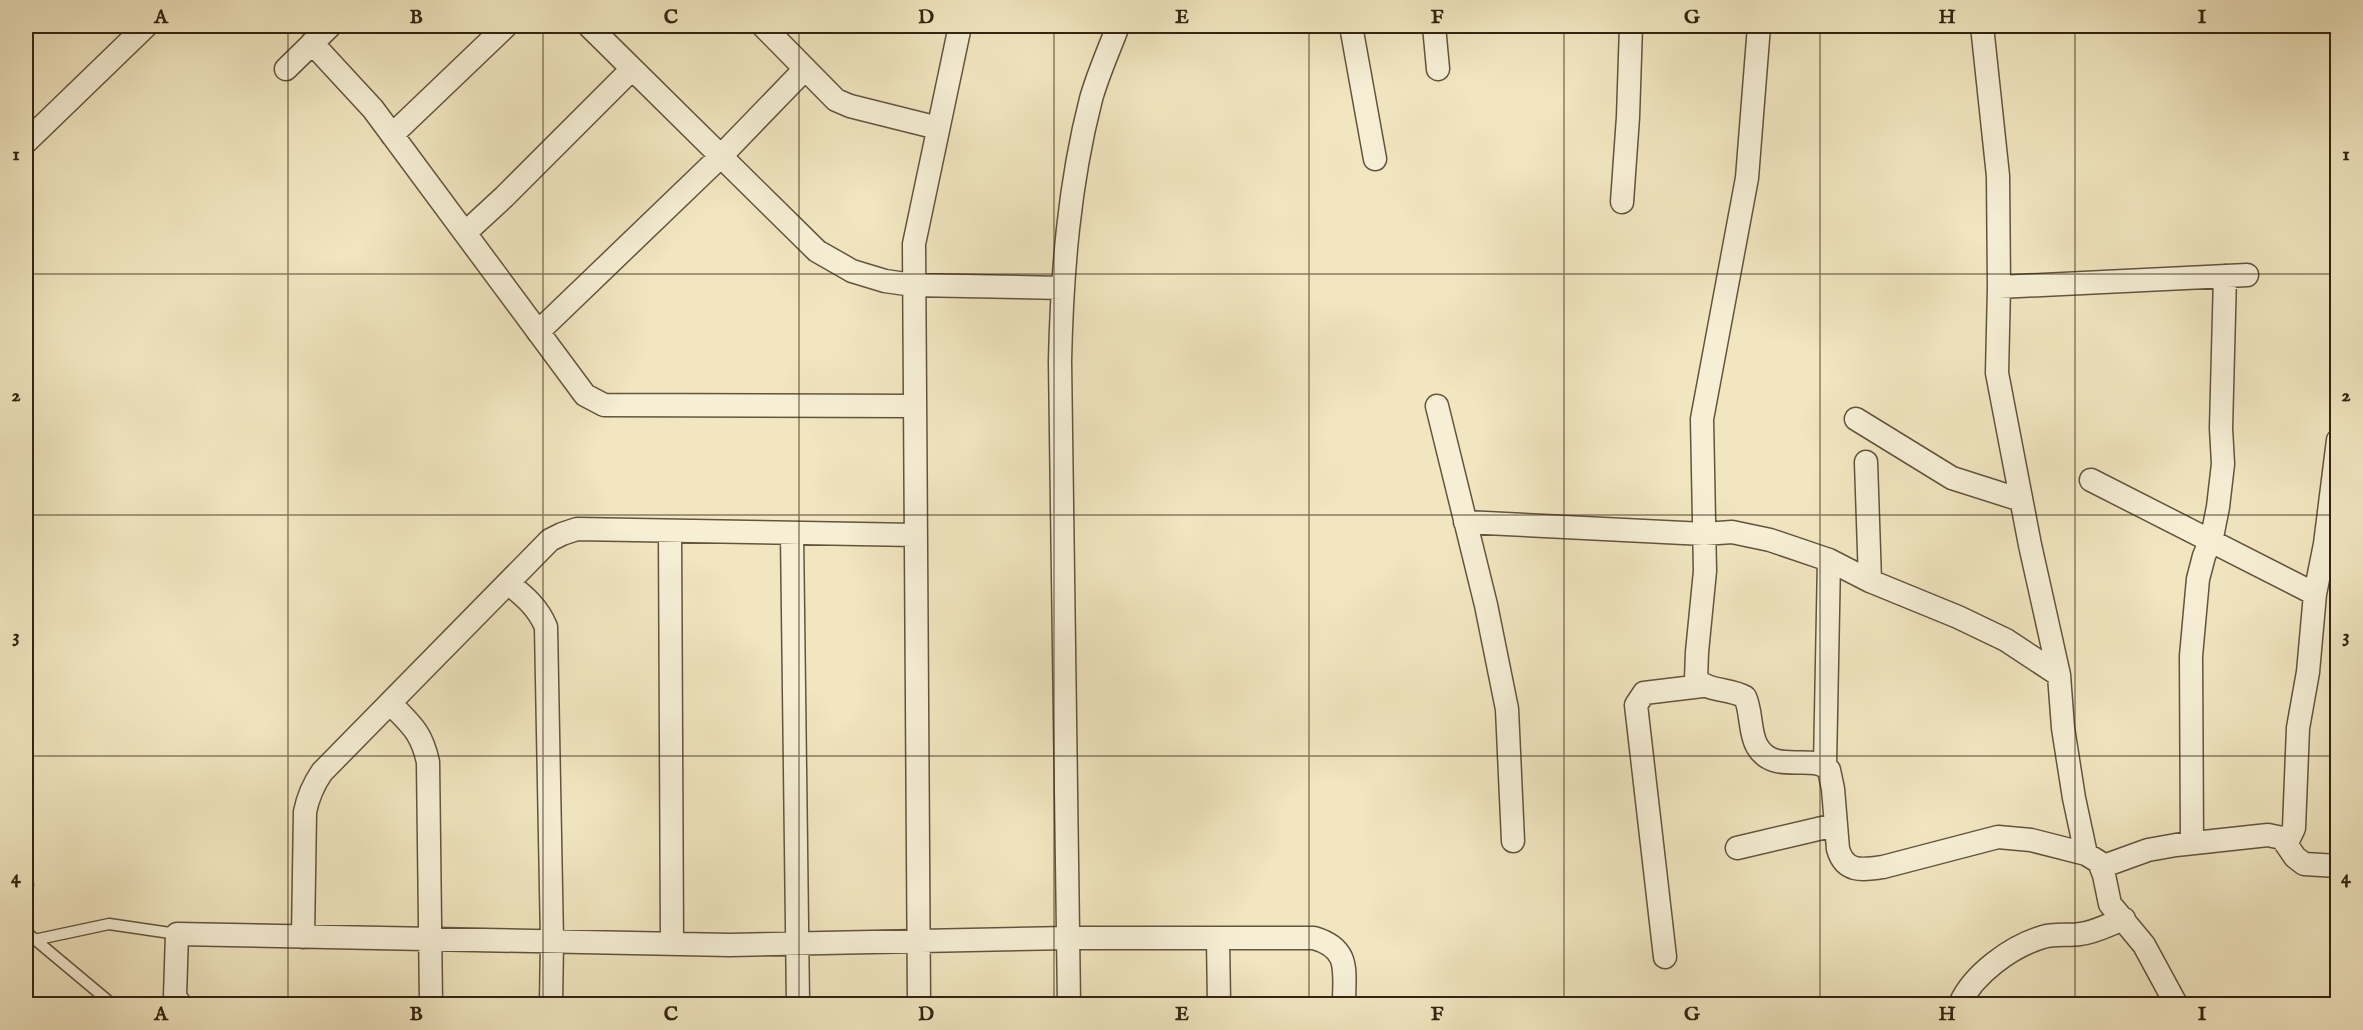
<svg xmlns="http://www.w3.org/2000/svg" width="2363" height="1030" font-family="'IM FELL English',serif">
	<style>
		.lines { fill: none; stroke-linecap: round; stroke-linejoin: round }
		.service-casing { stroke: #62543d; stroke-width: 13 }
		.minor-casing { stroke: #62543d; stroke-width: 25 }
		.service { stroke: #f6efd6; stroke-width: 10 }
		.minor { stroke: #f6efd6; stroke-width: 22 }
		.grid { fill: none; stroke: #322411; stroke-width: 1.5; stroke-opacity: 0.55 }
		.neatline { fill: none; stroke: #322411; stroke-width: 2 }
		.grid-label { font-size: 20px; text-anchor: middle; font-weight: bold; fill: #322411 }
	</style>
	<rect width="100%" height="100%" fill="#f1e6c0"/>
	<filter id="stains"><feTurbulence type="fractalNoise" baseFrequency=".00333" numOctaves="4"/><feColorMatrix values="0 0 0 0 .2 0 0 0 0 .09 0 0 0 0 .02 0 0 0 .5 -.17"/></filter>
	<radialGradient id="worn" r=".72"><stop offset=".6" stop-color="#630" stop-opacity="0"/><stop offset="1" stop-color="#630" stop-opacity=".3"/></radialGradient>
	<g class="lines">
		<g class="service-casing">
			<path id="service" d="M26 881 28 885
				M26 932 112 1004
				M34 940 109 924 177 934"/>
		</g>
		<g class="minor-casing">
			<path id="minor" d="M589 26 817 251 852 271 885 281 913 285 1062 288
				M763 26 836 100 850 106 938 128
				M1351 26 1375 159
				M1434 26 1438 69
				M1759 26 1747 178 1702 419 1705 571 1697 652 1696 679C1709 692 1729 688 1745 697 1752 712 1749 732 1757 746 1774 776 1813 752 1829 770L1833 789 1838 849C1845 873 1862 870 1883 867L1998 837 2031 840 2086 854 2099 862 2104 875 2110 904 2144 945 2176 1004
				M1982 26 1998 176 1999 287 1997 373 2030 545 2059 675 2063 728 2074 798 2086 854
				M312 43 373 109 585 395 604 405 914 406
				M286 69 330 26
				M392 135 506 26
				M26 142 146 26
				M1622 202 1628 117 1631 26
				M465 233 504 197 632 69
				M1999 287 2247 275
				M538 332 720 157 805 69
				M1437 406 1486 605 1507 709 1513 841
				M1856 419 1952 478 2021 500
				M1866 462 1870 581
				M2091 480 2315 594
				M1465 522 1704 534 1732 532 1770 540 1829 560 1870 581 1958 617 2006 640 2059 675
				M670 531 672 944
				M792 533 798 1004
				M508 583C524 596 538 607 546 627L552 941 551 1004
				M390 703C411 725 421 731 428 762L431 1004
				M1825 765 1829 560
				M2192 843 2191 656 2198 579 2204 556 2212 537 2218 507 2223 464 2221 428 2225 276
				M2287 843 2294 828 2298 728 2308 672 2315 594 2325 544 2338 440
				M1737 848 1835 825
				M2101 867 2148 850 2176 845 2268 835 2282 838 2295 857 2304 864 2338 866
				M303 937 305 812C308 797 313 785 322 772L550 540 562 534 577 529 915 535
				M1218 938 1219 1004
				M1665 957 1636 705 1644 693 1702 686
				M180 1004 175 996 177 934 730 945 1068 938H1314C1351 949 1344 971 1344 1004
				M919 1004 914 244 960 26
				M1069 1004 1060 361C1062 273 1069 184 1091 99 1098 74 1109 50 1118 26
				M1960 1004C1973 974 2012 946 2043 937 2055 933 2069 936 2080 934 2094 933 2110 924 2124 919"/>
		</g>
		<use href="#service" class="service"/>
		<use href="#minor" class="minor"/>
	</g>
	<path class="grid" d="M288 26V1004M543 26V1004M799 26V1004M1054 26V1004M1309 26V1004M1564 26V1004M1820 26V1004M2075 26V1004M26 274H2338M26 515H2338M26 756H2338"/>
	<rect width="2363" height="1030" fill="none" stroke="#f1e6c0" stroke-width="66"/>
	<rect x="33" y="33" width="2297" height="964" class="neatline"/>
	<g class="grid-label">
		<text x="161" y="23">A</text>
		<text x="416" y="23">B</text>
		<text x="671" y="23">C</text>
		<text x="926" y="23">D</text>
		<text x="1182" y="23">E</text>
		<text x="1437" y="23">F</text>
		<text x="1692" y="23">G</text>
		<text x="1947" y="23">H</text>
		<text x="2202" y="23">I</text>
		<text x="16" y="160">1</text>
		<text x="2346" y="160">1</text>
		<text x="16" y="401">2</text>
		<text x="2346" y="401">2</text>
		<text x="16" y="642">3</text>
		<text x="2346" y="642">3</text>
		<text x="16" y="883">4</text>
		<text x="2346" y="883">4</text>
		<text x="161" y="1020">A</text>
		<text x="416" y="1020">B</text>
		<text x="671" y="1020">C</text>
		<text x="926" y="1020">D</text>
		<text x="1182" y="1020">E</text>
		<text x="1437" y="1020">F</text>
		<text x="1692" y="1020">G</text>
		<text x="1947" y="1020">H</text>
		<text x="2202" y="1020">I</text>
	</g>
	<rect width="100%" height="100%" filter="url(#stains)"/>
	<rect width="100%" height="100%" fill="url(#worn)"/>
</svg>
